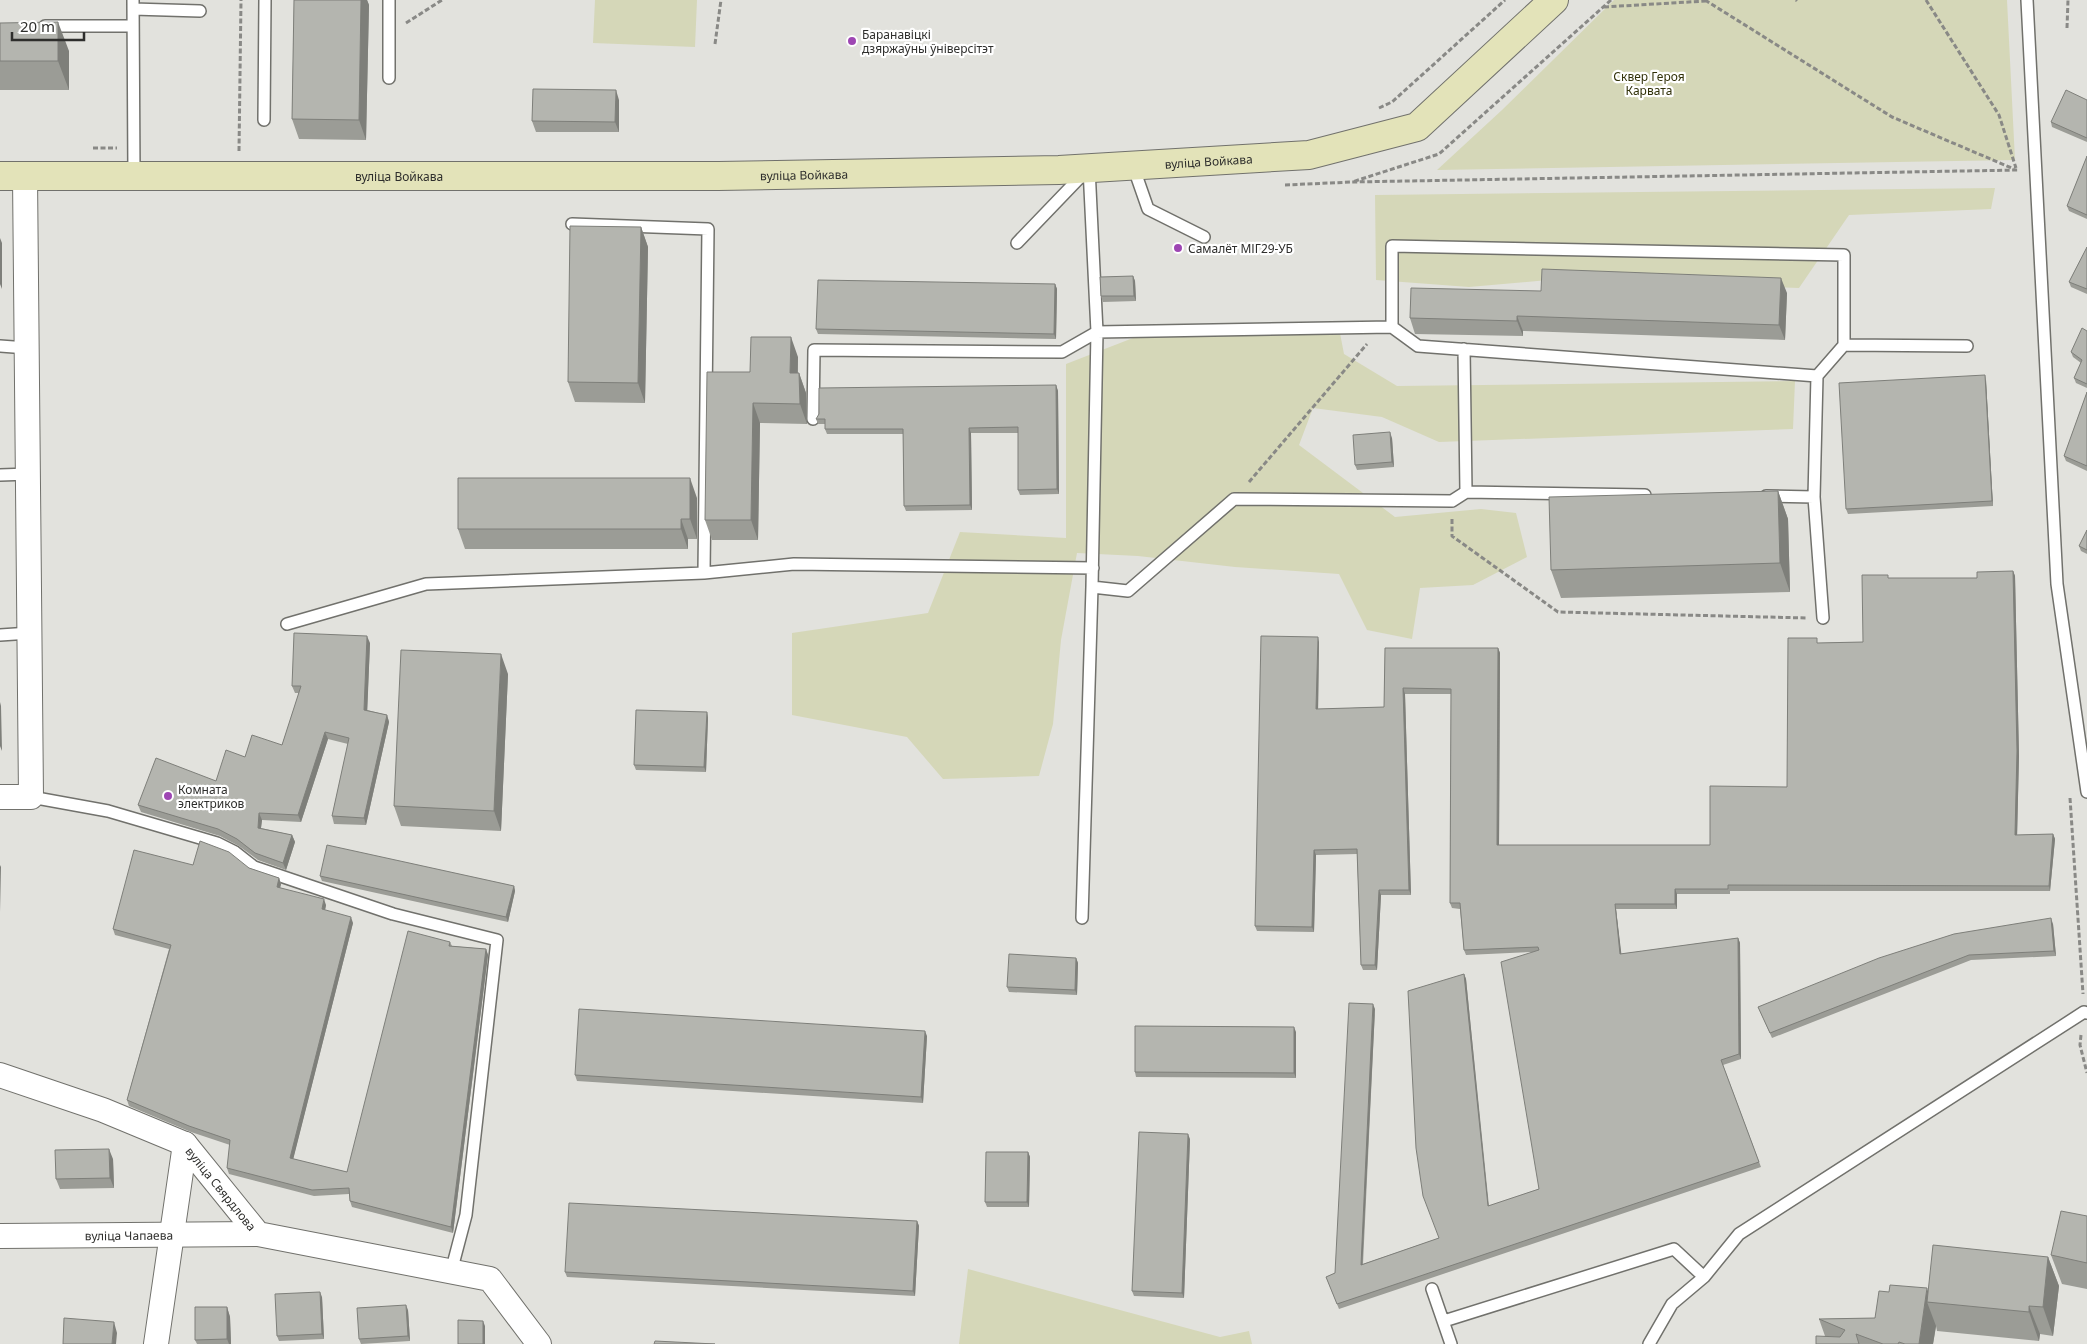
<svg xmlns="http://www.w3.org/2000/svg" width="2087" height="1344" font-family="'Noto Sans',sans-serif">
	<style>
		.green { fill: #d5d7b8 }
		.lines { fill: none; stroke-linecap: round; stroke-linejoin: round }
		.lane-casing { stroke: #71716c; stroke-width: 14 }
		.street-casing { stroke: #71716c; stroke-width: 26 }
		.secondary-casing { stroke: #71716c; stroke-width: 30 }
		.path { stroke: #898986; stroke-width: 3; stroke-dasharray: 5 2.5; stroke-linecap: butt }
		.lane { stroke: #fff; stroke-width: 11 }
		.street { stroke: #fff; stroke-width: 24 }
		.secondary { stroke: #e3e3b9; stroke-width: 28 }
		.wall { fill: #9b9c96 }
		.shaded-wall { fill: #7e7f7a }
		.building { fill: #b4b5af; stroke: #7e7f7a }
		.poi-dot { fill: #9e46b3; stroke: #fff; stroke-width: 2 }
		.labels { text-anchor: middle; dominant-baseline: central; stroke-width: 4.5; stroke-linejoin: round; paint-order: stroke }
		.poi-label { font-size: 12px; fill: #2e2e2c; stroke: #fff; text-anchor: start }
		.park-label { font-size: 12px; fill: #313109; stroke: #fff }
		.street-label { font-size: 12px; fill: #2e2e2c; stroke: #fff }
	</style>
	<rect width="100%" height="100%" fill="#e2e2dd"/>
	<path class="green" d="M595 0H697L695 47 593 43Z
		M1614 0H2007L2015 160 1437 170 1502 110Z
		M1995 188 1991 209 1849 215 1799 288 1548 280 1469 287 1376 280 1375 195Z
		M1339 328 1344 354 1397 386 1795 381 1793 429 1439 442 1382 417 1313 408 1299 445 1395 517 1481 509 1516 513 1527 557 1473 585 1420 588 1412 639 1367 630 1339 574 1235 567 1138 556 1077 553 1061 640 1053 724 1039 776 943 779 907 737 792 715V633L928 613 960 532 1066 538V364L1151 331Z
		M968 1269 1220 1337 1249 1331 1252 1344H959Z"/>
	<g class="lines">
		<g class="lane-casing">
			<path id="lane" d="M133 0 134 175
				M389 0V78
				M2027 0 2057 584 2087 792
				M133 9 200 11
				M45 26H133
				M264 120 265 0
				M1133 166 1148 209 1204 237
				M572 224 708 229 704 573 794 564 1093 568
				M1392 327V246L1844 255V345L1967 346
				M0 346 27 348
				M1464 349 1466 492
				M1817 376 1814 497 1823 618
				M813 419 814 350 1062 352 1097 332 1089 168 1017 243
				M0 475 29 474
				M1645 495 1466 492 1452 501 1234 499 1128 591 1092 587 1097 332 1392 327 1418 346 1817 376 1844 345
				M1766 496 1814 497
				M287 624 426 584 704 573
				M0 635 30 633
				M31 797 108 811 217 843 235 852 254 867 393 914 497 940 466 1215 451 1272
				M1082 918 1092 587
				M1432 1289 1451 1344
				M1444 1321 1674 1249 1704 1277
				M1649 1344 1672 1304 1704 1277 1739 1234 2084 1012 2087 1013"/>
		</g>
		<g class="street-casing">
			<g id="street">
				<path d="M0 797H31L25 176"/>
				<path id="s1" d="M0 1075 103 1110 185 1144 258 1234 490 1279 539 1344"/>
				<path id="s2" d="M0 1236 258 1234"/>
				<path d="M156 1344 185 1144"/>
			</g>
		</g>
		<g class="secondary-casing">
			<g id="secondary">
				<path id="s3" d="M0 176H718L1059 170 1309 155 1417 127 1554 0"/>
			</g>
		</g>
		<path class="path" d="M1611 0 1439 154 1352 182 2018 170
			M1705 0 1892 117 2014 169
			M1796 0 1797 1
			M1926 0 1999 115 2016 168
			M1604 7 1706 1
			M406 23 442 0
			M2067 28 2068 0
			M715 44 721 0
			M1379 108 1392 102 1505 0
			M93 148H117
			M239 151 241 0
			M1285 185 1352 182
			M1249 482 1367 344
			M1452 519V536L1558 612 1807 618
			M2070 798 2083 994
			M2081 1035 2080 1045 2087 1073"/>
		<use href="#lane" class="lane"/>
		<use href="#street" class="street"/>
		<use href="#secondary" class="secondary"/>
	</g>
	<path class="wall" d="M294 0H367L369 5 366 140 299 139 292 119Z
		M0 23 69 51V90H0Z
		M619 100V132H536L532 121Z
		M2087 100V142L2052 127 2051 122Z
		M2087 156V219L2069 211 2067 206Z
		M641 227 648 247 645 403 575 402 568 382Z
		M2087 247V294L2071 287 2069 282Z
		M1133 276 1135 281 1136 301 1103 302 1101 296Z
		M1055 284 1057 289 1056 339 818 334 816 329Z
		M1541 291 1787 293 1785 340 1523 331V336L1415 334 1410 318Z
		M2087 331V388L2076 383 2074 378 2081 363 2073 357 2071 352Z
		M798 357V373H799L806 393 807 424 760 423 758 540H712L705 520 750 372Z
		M1986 380 1993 506 1848 514 1846 509Z
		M1056 385 1058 391 1059 494 1020 495 1018 490V433H971L972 510 906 511 904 506 903 434H827L825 429V424H818L816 419Z
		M2087 392V471L2066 461 2064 456Z
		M1392 438 1394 467 1357 470 1355 465Z
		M1778 491 1788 519 1790 592 1561 598 1551 570Z
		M697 498V539H688V549H465L458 529Z
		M2087 530V554L2081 551 2079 546Z
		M2013 571 2015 576 2019 756 2017 835 2053 834 2055 839 2050 891H1730V894H1677V909H1616L1621 954 1738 938 1740 943 1741 1059 1723 1065 1761 1167 1339 1309 1326 1277 1335 1273 1375 1009 1363 1264 1439 1238 1464 974 1466 979 1489 1206 1539 1189 1532 952 1466 955 1464 950 1460 909 1452 908 1450 903 1451 694H1405L1411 895H1381L1377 970H1363L1361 965 1357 854 1316 855 1314 932 1257 931 1255 926 1319 642 1318 709 1384 707 1385 648H1498L1500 653 1499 845H1710L1787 787 1818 643 1863 642 1889 578H1977Z
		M370 643 367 710 387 715 389 722 366 825 334 824 332 816 348 744 328 739 301 822 262 820 261 828 292 835 295 842 286 870 258 860 239 846 220 836 141 812 138 805 216 781 245 757 282 745 299 693H295L292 686Z
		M508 674 501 831 401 826 394 806Z
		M707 712 708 718 706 772 636 770 634 765Z
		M193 865 249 868 279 878 281 884 280 888 326 905 325 910 353 923 293 1159 347 1172 450 942 452 946 486 949 488 955 453 1233 352 1207 350 1201 349 1194 314 1196 229 1174 227 1168 230 1145 191 1132 129 1106 127 1100 169 949 115 935 113 929Z
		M320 876 514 886 515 891 508 922 322 881Z
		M2053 924 2056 956 1971 960 1772 1038 1758 1007Z
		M1076 958 1078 963 1077 995 1009 992 1007 987Z
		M1296 1032V1078L1136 1077 1135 1072Z
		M927 1036 923 1103 577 1081 575 1075Z
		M1190 1139 1184 1298 1134 1296 1132 1291Z
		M1028 1152 1030 1157 1029 1207H987L985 1202Z
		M113 1159 114 1188 60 1189 56 1179Z
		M2087 1216V1289L2062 1284 2051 1255Z
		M917 1221 919 1226 915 1296 567 1277 565 1272Z
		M2048 1257 2059 1286 2053 1336 2040 1334 2039 1341 1937 1331 1936 1326 1933 1344H1816L1825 1336 1819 1319 1875 1318 1889 1292H1928Z
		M322 1297 324 1339 279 1341 277 1336Z
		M227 1307 230 1317 231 1344H197L195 1340Z
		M408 1310 410 1341 361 1344 359 1339Z"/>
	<path class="shaded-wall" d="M361 0H367L369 5 366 140 359 120Z
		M58 22 69 51V90L58 61Z
		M616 90 619 100V132L615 122Z
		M641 227 648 247 645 403 638 383Z
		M0 238 2 243V289L0 284Z
		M1133 276 1135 281 1136 301 1134 296Z
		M1781 278 1787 293 1785 340 1779 325Z
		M1055 284 1057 289 1056 339 1054 334Z
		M1517 316 1523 331V336L1517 321Z
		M791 337 798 357 797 393 790 373Z
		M799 373 806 393 807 424 800 404Z
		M1985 375 1986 380 1993 506 1992 501Z
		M1056 385 1058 391 1059 494 1057 489Z
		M753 403 760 423 758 540 751 520Z
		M969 428 971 433 972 510 970 505Z
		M1390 432 1392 438 1394 467 1392 462Z
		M690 478 697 498V539L690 519Z
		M1778 491 1788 519 1790 592 1780 563Z
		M681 519 688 539V549L681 529Z
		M2013 571 2015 576 2019 756 2017 840 2015 835Z
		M367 636 370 643 367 717 364 710Z
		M1318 637 1319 642 1318 714 1316 709Z
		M1498 648 1500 653 1499 850 1497 845Z
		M501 654 508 674 501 831 494 811Z
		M1403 688 1405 694 1411 895 1409 890Z
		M0 702 1 706 2 751 0 746Z
		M707 712 708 718 706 772 704 767Z
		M387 715 389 722 366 825 364 818Z
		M325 732 328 739 301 822 298 815Z
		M259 813 262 820 260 835 258 828Z
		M2053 834 2055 839 2050 891 2049 886Z
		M292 835 295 842 286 870 283 863Z
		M1314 850 1316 855 1314 932 1312 927Z
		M0 865 1 867 0 912Z
		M279 878 281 884 279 892 277 887Z
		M514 886 515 891 508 922 506 917Z
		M1675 889 1677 894V909L1675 904Z
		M1379 890 1381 895 1377 970 1375 965Z
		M324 899 326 905 324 915 322 909Z
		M1615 904 1616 909 1622 959 1620 954Z
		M351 917 353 923 292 1164 290 1158Z
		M2051 918 2053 924 2056 956 2054 951Z
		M1738 938 1740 943 1741 1059 1739 1054Z
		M486 949 488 955 453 1233 451 1227Z
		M1076 958 1078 963 1077 995 1075 990Z
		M1464 974 1466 979 1489 1211 1488 1206Z
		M1373 1004 1375 1009 1362 1270 1361 1265Z
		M1294 1027 1296 1032V1078L1294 1073Z
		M925 1031 927 1036 923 1103 921 1097Z
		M1188 1134 1190 1139 1184 1298 1182 1293Z
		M109 1149 113 1159 114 1188 110 1178Z
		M1028 1152 1030 1157 1029 1207 1027 1202Z
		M917 1221 919 1226 915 1296 913 1291Z
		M2048 1257 2059 1286 2053 1336 2043 1307Z
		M1927 1288 1932 1303 1927 1302 1936 1326 1933 1344H1919Z
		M320 1292 322 1297 324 1339 322 1334Z
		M406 1305 408 1310 410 1341 408 1336Z
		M2029 1306 2040 1334 2039 1341 2029 1312Z
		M227 1307 230 1317 231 1344H229L227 1339Z
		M483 1321 485 1326V1344H483Z
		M114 1322 117 1333 116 1344H112Z"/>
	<path class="building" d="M294 0H361L359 120 292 119Z
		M58 22V61H0V23Z
		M533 89 616 90 615 122 532 121Z
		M2066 90 2087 100V138L2051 122Z
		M2087 156V215L2067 206Z
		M570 226 641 227 638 383 568 382Z
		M2087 247V289L2069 282Z
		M1542 269 1781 278 1779 325 1517 316V321L1410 318 1411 288 1541 291Z
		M1133 276 1134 296H1101L1100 277Z
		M818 280 1055 284 1054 334 816 329Z
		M2082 328 2087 331V384L2074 378 2082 360 2071 352Z
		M751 337H791L790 373H799L800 404 753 403 751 520H705L707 372H750Z
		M1985 375 1992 501 1846 509 1839 383Z
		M1056 385 1057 489 1018 490V427L969 428 970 505 904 506 903 429H825V419H816L819 414V388Z
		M2087 392V466L2064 456Z
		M1390 432 1392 462 1355 465 1353 435Z
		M458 478H690V519H681V529H458Z
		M1778 491 1780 563 1551 570 1549 497Z
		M2087 530V550L2079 546Z
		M2013 571 2017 751 2015 835 2053 834 2049 886 1728 885V889H1675V904H1615L1620 954 1738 938 1739 1054 1721 1060 1759 1162 1337 1304 1326 1277 1335 1273 1349 1003 1373 1004 1361 1265 1439 1238 1423 1196 1416 1148 1408 991 1464 974 1488 1206 1539 1189 1501 962 1539 950 1538 947 1464 950 1460 903H1450L1451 689 1403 688 1409 890H1379L1375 965H1361L1357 849 1314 850 1312 927 1255 926 1261 636 1318 637 1316 709 1384 707 1385 648H1498L1497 845H1710V786L1787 787 1788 638H1817V643L1863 642 1862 575H1888V578H1977V572Z
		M294 633 367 636 364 710 387 715 364 818 332 816 349 738 325 732 298 815 259 813 258 828 292 835 283 863 255 853 237 839 218 829 138 805 156 758 216 781 226 750 245 757 252 735 282 745 301 686H292Z
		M401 650 501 654 494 811 394 806Z
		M636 710 707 712 704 767 634 765Z
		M200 841 229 852 249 868 279 878 277 887 324 899 322 909 351 917 290 1158 347 1172 408 931 450 942 449 946 486 949 451 1227 350 1201 349 1188 312 1190 227 1168 230 1140 189 1126 127 1100 171 945 113 929 134 850 193 865Z
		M327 845 514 886 506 917 320 876Z
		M2051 918 2054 951 1969 955 1770 1033 1758 1007 1879 958 1954 934Z
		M1009 954 1076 958 1075 990 1007 987Z
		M579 1009 925 1031 921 1097 575 1075Z
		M1135 1026 1294 1027V1073L1135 1072Z
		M1139 1132 1188 1134 1182 1293 1132 1291Z
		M109 1149 110 1178 56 1179 55 1150Z
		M986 1152H1028L1027 1202H985Z
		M569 1203 917 1221 913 1291 565 1272Z
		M2061 1211 2087 1216V1263L2051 1255Z
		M1933 1245 2048 1257 2043 1307 2029 1306V1312L1927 1302Z
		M1890 1285 1927 1288 1919 1344H1905L1899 1342 1898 1344H1883L1856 1334 1859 1344H1816V1336L1840 1337 1845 1330 1819 1319 1875 1318 1879 1291 1889 1292Z
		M320 1292 322 1334 277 1336 275 1294Z
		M406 1305 408 1336 359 1339 357 1308Z
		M195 1307H227V1339L195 1340Z
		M64 1318 114 1322 112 1344H63Z
		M458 1320 483 1321V1344H458Z
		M655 1341 715 1344H654Z"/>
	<g class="poi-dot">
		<circle cx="852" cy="41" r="5"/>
		<circle cx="1178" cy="248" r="5"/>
		<circle cx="168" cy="796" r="5"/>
	</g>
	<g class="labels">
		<g class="poi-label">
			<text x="862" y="34">Баранавіцкі<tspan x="862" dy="14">дзяржаўны ўніверсітэт</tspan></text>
			<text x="1188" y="248">Самалёт МІГ29-УБ</text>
			<text x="178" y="789">Комната<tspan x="178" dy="14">электриков</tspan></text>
		</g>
		<g class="park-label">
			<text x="1649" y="76">Сквер Героя<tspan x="1649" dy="14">Карвата</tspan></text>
		</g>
		<g class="street-label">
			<text stroke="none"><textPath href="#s3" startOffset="1209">вуліца Войкава</textPath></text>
			<text stroke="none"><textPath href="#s3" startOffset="804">вуліца Войкава</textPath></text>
			<text stroke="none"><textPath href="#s3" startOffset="399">вуліца Войкава</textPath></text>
			<text stroke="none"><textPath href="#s1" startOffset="255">вуліца Свярдлова</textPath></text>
			<text stroke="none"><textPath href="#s2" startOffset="129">вуліца Чапаева</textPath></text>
		</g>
	</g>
	<path d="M12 32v8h72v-8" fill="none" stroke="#2e2e2c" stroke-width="2.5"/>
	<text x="20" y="32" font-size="15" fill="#2e2e2c" stroke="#ffffff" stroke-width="4" paint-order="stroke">20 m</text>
</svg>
